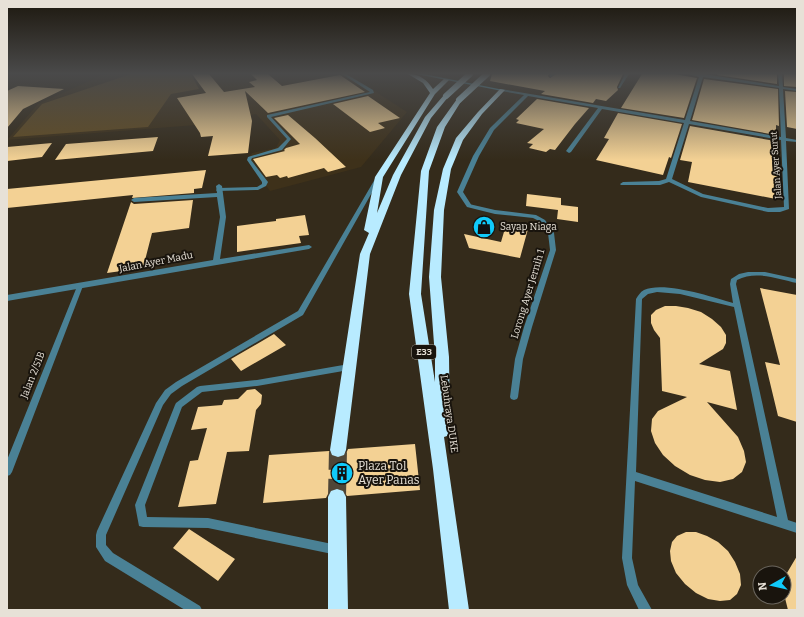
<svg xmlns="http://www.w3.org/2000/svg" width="804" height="617" font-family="Bitter,serif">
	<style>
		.built { fill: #3e311a }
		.green { fill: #634d23 }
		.building { fill: #f3d194 }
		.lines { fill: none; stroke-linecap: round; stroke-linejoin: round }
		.motorway-tunnel { stroke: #4f4637; stroke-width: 18; stroke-dasharray: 18 9; stroke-linecap: butt }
		.service { fill: #4a8195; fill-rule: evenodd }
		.minor { fill: #4a8195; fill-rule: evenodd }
		.secondary { fill: #53b1d1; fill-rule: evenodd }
		.motorway { fill: #b8ebff; fill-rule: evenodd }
		.motorway-bridge { stroke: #b8ebff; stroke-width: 6 }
		.labels { text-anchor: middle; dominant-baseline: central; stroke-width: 4; stroke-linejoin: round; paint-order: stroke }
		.far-street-label { font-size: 9px; fill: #e7e1d7; stroke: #19140d }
		.shield { fill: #19140d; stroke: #a9a49a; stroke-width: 1 }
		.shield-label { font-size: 9px; font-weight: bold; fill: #e7e1d7 }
		.poi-label { font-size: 10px; fill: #e7e1d7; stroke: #19140d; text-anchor: start }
		.street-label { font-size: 10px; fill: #e7e1d7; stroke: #19140d }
		.near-poi-label { font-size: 12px; fill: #e7e1d7; stroke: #19140d; text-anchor: start }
	</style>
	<rect width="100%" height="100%" fill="#342b1b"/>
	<path class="built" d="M105 74H348L407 112 361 167 270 191 247 160 252 153 276 148 280 140 256 114 196 125 7 140 38 104Z"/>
	<path class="green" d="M131 74H191L199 89 171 94 148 127 13 137 42 104Z"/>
	<path class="building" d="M192 74H209L224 92 255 87 249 82 257 80 251 74H268L282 86 340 75 365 92 268 113 245 91 252 121 248 153 208 156 213 136 201 137 200 133 177 98 206 93Z
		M492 74H549L548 76 550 78 556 74H623L617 87 618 90 606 101 596 99 593 103 541 94 545 91 490 81Z
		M642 74H674L697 78 684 118 621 108Z
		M718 74H777V84L717 75Z
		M784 74H797V87L784 86Z
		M704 79 778 89 779 126 776 125V135L692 120Z
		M18 86 64 89 23 109 7 128V91Z
		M785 91 797 92V129L787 127Z
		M368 96 400 118 378 123 385 128 370 132 333 104Z
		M537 99 589 108 575 124 555 150 550 149 546 152 529 148 533 144 527 143 544 129 516 123 519 120 516 119Z
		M618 113 682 124 671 158 669 157 663 175 596 160 609 139 604 138Z
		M288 115 315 138 346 167 328 172 324 168 288 178 287 176 280 178 277 175 266 177 253 159 285 151 284 150 286 148 300 144 274 118Z
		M690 126 775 141V156L778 182 776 181 777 190H775L776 199 688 182 692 162 680 160Z
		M158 137 153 151 55 160 66 144Z
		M52 143 42 157 7 161V147Z
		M206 170 202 188 194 189V193L132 198 133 195 7 208V189Z
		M527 194 561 198V205L578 207V222L557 219 558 210 526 206Z
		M193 200 189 228 152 233 143 268 107 273 131 202 134 204Z
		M305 215 309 235 299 236 301 243 237 252V226L276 221V219Z
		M506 225 528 229 520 258 469 248 464 234 501 242Z
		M760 288 797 295V422L778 416 765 362 780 365Z
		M665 306H676L688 308 701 312 712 319 721 327 726 335V343L723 349 699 364 730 371 737 410 707 402 738 437 744 451 746 462 742 472 733 479 720 482 705 480 690 475 675 466 663 455 655 443 651 431 652 419 658 411 687 397 662 391 660 338 654 330 651 323V315L656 310Z
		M274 334 286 345 241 371 231 359Z
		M255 389 262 395 261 404 256 410 249 451 227 452 216 504 178 507 190 461 198 460 207 428 191 430 198 407 222 405 224 400 238 399 247 390Z
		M415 444 420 490 347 496 343 490 337 488 330 490 326 498 263 503 269 455 329 451 332 456 338 458 345 456 348 449Z
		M189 529 235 559 218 581 173 548Z
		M686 532H696L707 536 718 542 728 551 735 562 740 574 741 585 737 594 730 600 720 601 708 599 696 593 685 584 676 573 671 561 670 551 672 542 677 536Z
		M797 556V610H788L784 594V578Z"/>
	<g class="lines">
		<path class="motorway-tunnel" d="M337 497 338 450"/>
		<path class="service" d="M342 74H346L373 90 374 93 271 117 291 139 282 150 252 158 251 160 268 182 266 186 258 190 217 191 216 190 219 188 257 187 262 184V182L247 160 248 157 278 148 287 139 267 117V115L370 92Z
			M375 179 379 180 303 315 182 386 171 394 163 405 106 535V545L113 553 200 606 202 610H185L105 561 96 547V535L97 531 156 403 165 390 176 382 298 311Z
			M469 204 495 210 536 215 545 220 554 233 556 250 532 327 523 359 518 397 517 399 514 400 511 399 510 397 515 359 524 327 550 250 548 233 541 222 533 218 495 214 467 207V205Z
			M748 272H765L797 279V283C778 279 756 270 737 280L736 284 788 520 797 523V533L635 481 632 558 638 585 652 610H639L627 585 622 558 636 299C638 296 640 292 644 290 664 281 712 297 733 303L730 284 731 279 739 274ZM657 292 680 294 734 307 777 517 636 472 642 299 648 294Z
			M78 284H80L83 286 12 472 10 475 7 476V460Z
			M349 364 352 365 353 367 352 369 349 370 257 386 202 392 182 407 145 505 147 517 208 518 337 545 341 546 342 550 341 554 337 555 208 528 143 527 139 526 135 505 175 405 176 403 197 387 200 386 257 380Z"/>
		<path class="minor" d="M551 74H555L551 77 549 76Z
			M625 74H629L620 88H618Z
			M688 74H704L779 86 778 74H782L783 87 797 89V91L783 89 786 138 797 140V142L786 141 789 209 780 212H768L701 197 669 182 660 185H621L620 184 623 182 659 181 666 179 684 123 602 109 571 152 569 153 566 151 598 108 528 96 494 130 479 156 463 192 472 206 471 207H467L457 192 473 156 490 128 524 95 501 91V89L685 120 699 77ZM703 77 779 88 781 137 690 121ZM689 124 781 140 784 207 768 208 703 194 672 179Z
			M219 184 222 186 226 217 220 259 309 245 312 247 309 249 7 301V295L213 260 220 217 217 197 134 202 131 200 134 198 217 193 216 186Z"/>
		<path class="secondary" d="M416 74H424L504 90 502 91Z"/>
		<path class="motorway" d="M408 74C420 74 427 80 433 89L444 79 449 80 435 94 383 177 377 213 393 175 425 117 444 95 449 96 431 118 401 175 370 254 346 450 344 455 338 457 332 455 330 450 360 254 369 233 364 230 375 177 430 93 423 83Z
			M500 89 505 90 482 114 463 140 451 169 444 210 441 277 449 357 450 431 447 436 444 437 469 610H449L433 469 409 294 421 171 437 127 457 99H461L462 100 445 127 429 171 421 294 435 382V357L429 277 434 210 443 169 456 138 478 112Z
			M337 489 343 491 346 497 348 610H328V497L331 491Z"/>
		<path class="motorway-bridge" d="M446 96 470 74
			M459 100 487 74"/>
	</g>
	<linearGradient id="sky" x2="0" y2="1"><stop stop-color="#1d180f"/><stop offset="0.46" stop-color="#4a4a4a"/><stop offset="1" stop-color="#4a4a4a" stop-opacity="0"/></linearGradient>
	<rect width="804" height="160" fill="url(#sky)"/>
	<defs>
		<g id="shop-disc" transform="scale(1.15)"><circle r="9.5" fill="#10cafa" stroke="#19140d"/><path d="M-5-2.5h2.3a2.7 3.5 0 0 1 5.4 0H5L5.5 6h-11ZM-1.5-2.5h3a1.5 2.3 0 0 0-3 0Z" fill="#111"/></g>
		<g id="building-disc" transform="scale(1.15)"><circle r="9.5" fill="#10cafa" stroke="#19140d"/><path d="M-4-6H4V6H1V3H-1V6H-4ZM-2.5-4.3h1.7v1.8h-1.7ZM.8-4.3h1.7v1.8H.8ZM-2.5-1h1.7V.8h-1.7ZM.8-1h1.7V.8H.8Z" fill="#111"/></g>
	</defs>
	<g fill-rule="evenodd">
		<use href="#shop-disc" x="484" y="227"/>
		<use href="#building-disc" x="342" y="473"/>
	</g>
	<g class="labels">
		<g class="far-street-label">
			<text transform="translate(776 165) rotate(-94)">Jalan Ayer Surut</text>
		</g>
		<rect class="shield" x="412" y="345" width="24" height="14" rx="3"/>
		<g class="shield-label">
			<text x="424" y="352">E33</text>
		</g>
		<g class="poi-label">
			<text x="500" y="227">Sayap Niaga</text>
		</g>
		<g class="street-label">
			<text transform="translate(156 262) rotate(-11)">Jalan Ayer Madu</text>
			<text transform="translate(528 294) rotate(-73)">Lorong Ayer Jernih 1</text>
			<text transform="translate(33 375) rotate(-68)">Jalan 2/51B</text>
			<text transform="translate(449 414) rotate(82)">Lebuhraya DUKE</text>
		</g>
		<g class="near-poi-label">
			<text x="358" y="466">Plaza Tol<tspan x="358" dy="14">Ayer Panas</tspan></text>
		</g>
	</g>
	<rect width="804" height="617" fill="none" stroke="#e7e1d7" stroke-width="16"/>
	<g transform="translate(772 585) rotate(262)"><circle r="19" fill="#19140d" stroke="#6b665e"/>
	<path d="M0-3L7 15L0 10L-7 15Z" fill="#10cafa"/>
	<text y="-6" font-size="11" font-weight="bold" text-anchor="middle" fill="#e7e1d7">N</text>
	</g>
</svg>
